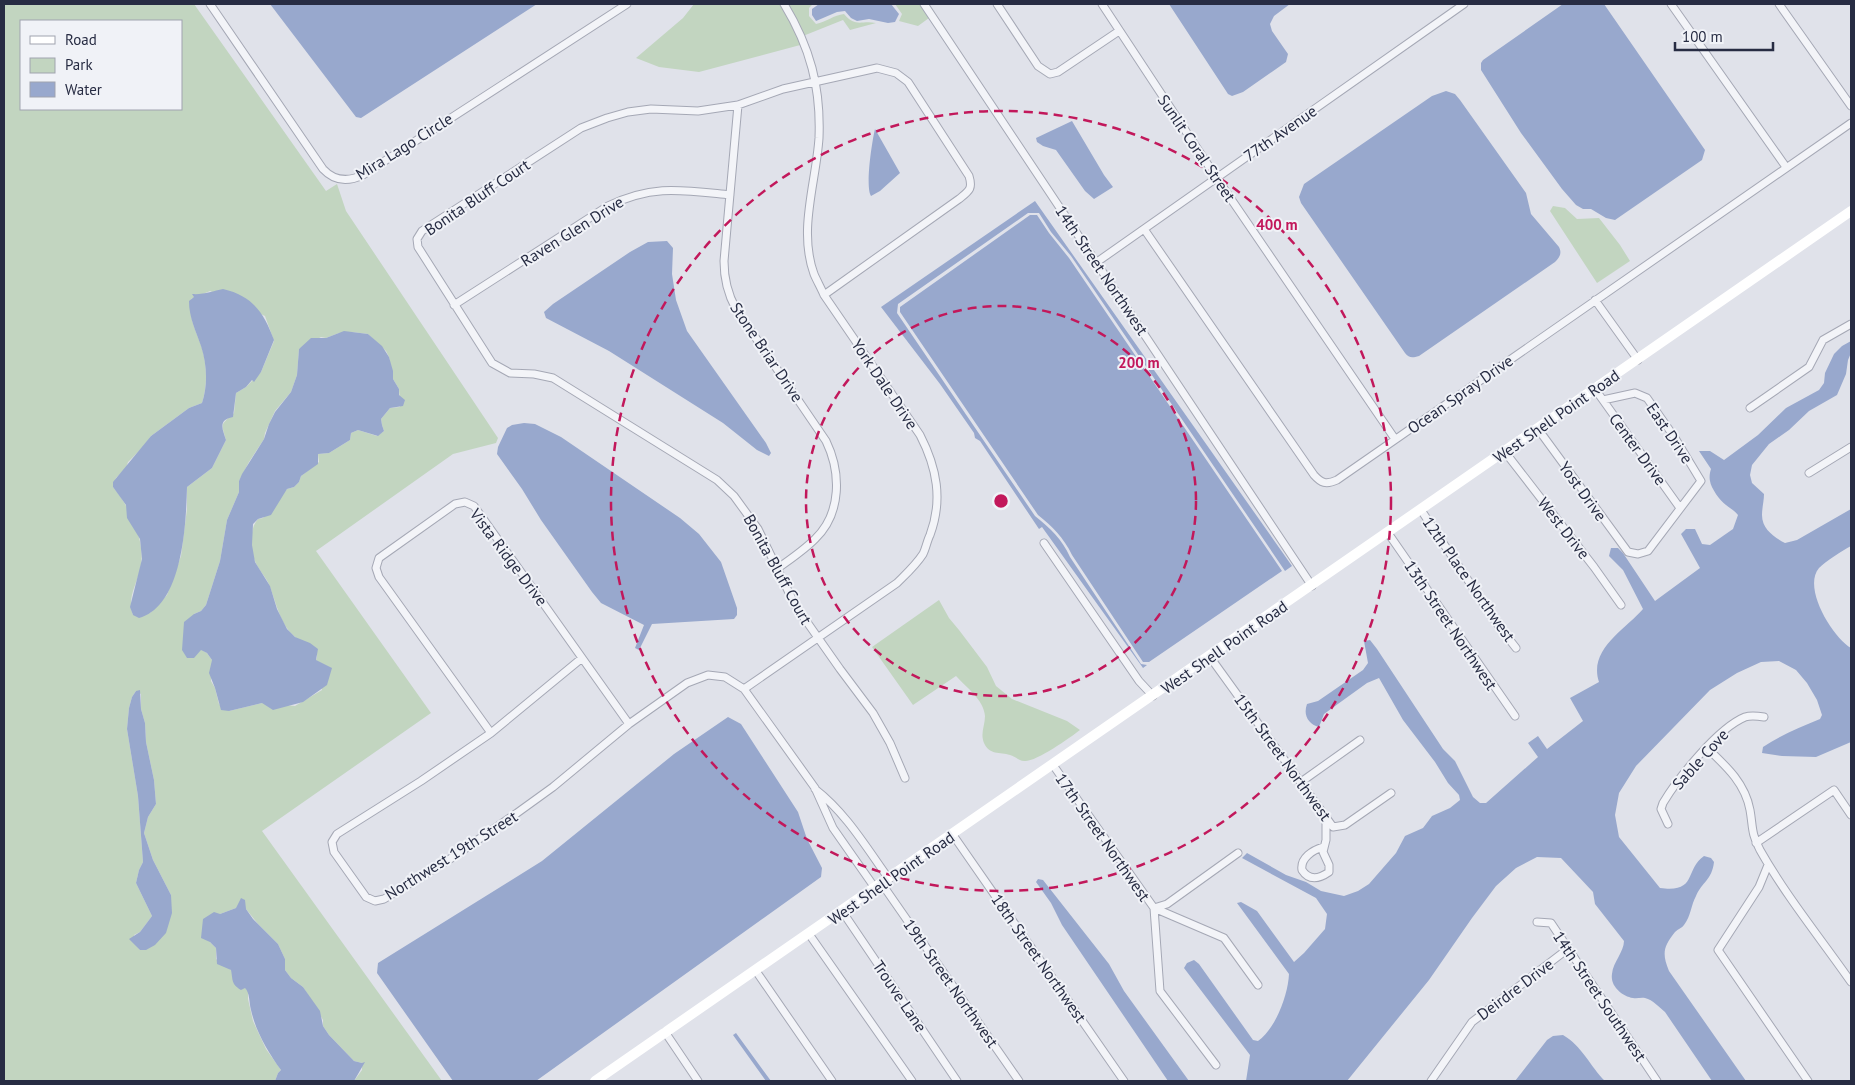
<svg xmlns="http://www.w3.org/2000/svg" width="1855" height="1085" font-family="'PT Sans',sans-serif">
	<style>
		.green { fill: #c2d5c0; fill-rule: evenodd }
		.water { fill: #98a8cd }
		.lines { fill: none; stroke-linecap: round; stroke-linejoin: round }
		.street-casing { stroke: #a5a8b5; stroke-width: 9 }
		.street { stroke: #f3f4f8; stroke-width: 7 }
		.secondary { stroke: #fff; stroke-width: 10 }
		.ring { fill: none; stroke: #c2185b; stroke-width: 2.5; stroke-dasharray: 9 6 }
		.labels { text-anchor: middle; dominant-baseline: central; stroke-width: 4; stroke-linejoin: round; paint-order: stroke }
		.street-label { font-size: 16px; fill: #272c43; stroke: #f0f2f7 }
		.centre { fill: #c2185b; stroke: #f0f2f7; stroke-width: 2.5 }
		.ring-label { font-size: 15px; text-anchor: middle; font-weight: bold; fill: #c2185b; stroke: #f0f2f7; stroke-width: 4; stroke-linejoin: round; paint-order: stroke }
	</style>
	<rect width="100%" height="100%" fill="#e0e2ea"/>
	<path class="green" d="M4 4H194L326 191 337 184 346 211 498 438 496 443 453 454 316 551 431 713 262 831 442 1081H354L362 1070V1063L354 1061 329 1035 323 1026V1020L314 1004 303 987 291 978 285 970V959L278 944 258 924 246 909 236 908 220 914 210 942 216 948V959L231 970 248 991V999L253 1021 266 1049 281 1070 278 1073 275 1081H4ZM21 21H181V109H21ZM210 291 265 316 274 341 261 372 246 387 236 393 234 413C220 426 221 422 226 440L212 468 187 487V509L181 556 167 595 150 613 133 615C127 599 136 585 140 570 147 543 130 507 113 487L116 478 126 468 128 462 143 447 151 436 189 408 202 403C208 385 207 363 201 345 195 329 188 315 191 299ZM352 332 368 334 386 351 389 357 393 379 399 389 400 407 390 408 381 419 382 425 384 431 377 436 358 430 351 433 350 440 329 453 318 454 319 462 301 476 299 482 294 487 287 489 263 518 258 519C248 530 250 555 258 567 262 574 268 580 270 587 276 603 281 625 294 636 300 643 310 644 317 649V657L316 660 322 690 295 706 262 703 229 711 219 704 215 688 211 681 212 660 207 653 200 649 194 614 201 611 206 605 220 561 227 520 239 492V481L249 462 264 439 265 433 275 411 291 392 297 375 299 349 321 337 326 338 339 333ZM136 691 141 694V709L145 723 146 742 154 780 156 804 148 817 144 833 153 860 171 895 140 950 134 943V935L140 932 152 916 136 883 139 870 143 862 138 796 127 729 129 708 132 697Z
		M694 4H813L809 8V16L816 24C826 22 834 15 844 14 856 28 861 20 876 23L850 30 843 20 803 36 804 44 699 72 659 67 636 58 683 18Z
		M895 4H920L929 18 918 26 899 21 902 14Z
		M1553 206 1565 208 1577 219 1599 218 1620 245 1630 261 1597 283 1550 211Z
		M939 600 949 618 959 630 987 667 996 686 1012 699 1067 721 1080 730C1070 738 1034 763 1024 761 1019 761 1015 756 1010 755 1000 752 989 755 984 743 980 733 985 726 985 716 984 700 966 687 956 676L913 705 872 647Z"/>
	<path class="water" d="M270 4H537L361 118 356 117Z
		M819 4H891L899 14 895 22 888 23 869 19 857 21 851 18 845 11 837 12 816 21 812 15V9Z
		M1169 4H1290L1274 16 1270 24 1272 31 1288 54 1286 62 1243 92 1232 96 1228 94Z
		M1563 4H1604L1705 150 1702 160 1615 220 1606 218 1591 209H1583L1576 205 1562 189 1521 133 1481 70V63L1483 60Z
		M1446 91 1455 94 1460 100 1526 193 1531 214 1559 247C1562 253 1560 257 1555 262L1419 356C1412 358 1409 358 1405 353L1301 203 1299 197 1304 184 1432 96Z
		M1072 121 1104 175 1113 187 1094 199 1085 191 1056 150 1043 146 1037 142 1036 138Z
		M875 129 900 173 880 191 871 196C865 187 872 141 875 129Z
		M1035 201 1292 566 1285 571 1071 256 1051 232 1039 213H1028L898 304 897 313 1035 516C1050 528 1062 539 1070 557L1141 664 1147 665 1143 668 1042 527 1039 529 980 441 975 438 974 433 940 384 881 307Z
		M1030 215H1037L1049 233 1069 258 1282 571 1149 662H1143L1072 555C1064 538 1052 526 1038 515L900 312V307Z
		M667 241 673 248 672 274 676 300 687 331 766 443 771 453 769 456 757 450 723 423 609 351 546 318 544 312 553 304 630 252 648 242Z
		M223 289C253 296 264 313 274 340L261 372 254 382 252 380 246 387 236 393 233 417C217 420 223 430 226 440L212 468 187 487C186 524 183 606 139 618L133 615 130 607 142 559 140 539 127 518 126 505 113 487V482L151 436 189 408 202 403C208 385 207 364 201 346 196 331 189 318 189 301L194 297 192 294C203 295 213 291 223 289Z
		M344 331 368 334 382 346 389 357 393 371V379L399 389V395L405 400 403 406 390 408 381 419 382 425 384 431 378 436 358 430 351 433 350 440 329 453 318 454V464L301 476 299 482 294 487 287 489 271 515 258 519 253 524 252 545 255 562 270 586 277 609 287 629 295 637 310 643 318 649 316 660 332 668 327 685 303 702 273 710 262 703 229 711 221 710 215 688 209 673 212 660 207 653 201 650 194 658H187L182 650 184 622 194 614 201 611 206 605 220 561 227 520 239 492V481L242 474 264 439 269 424 275 412 291 392 297 375 299 349 311 338H326Z
		M1851 341V353L1848 360 1846 374 1837 395 1809 411 1789 430 1769 444 1752 465 1750 475 1752 483 1764 494C1764 501 1762 508 1762 515 1762 529 1774 537 1785 543L1797 540 1851 509V546C1842 551 1826 561 1819 568 1802 588 1833 638 1851 648V742L1816 757 1782 756 1762 753 1763 747C1781 735 1800 727 1820 719L1822 715 1817 700 1807 683 1796 670 1779 661 1761 662 1737 673 1710 690 1636 766 1619 793 1615 815 1619 837 1660 888C1698 893 1684 870 1704 856L1711 858 1714 862C1712 880 1702 882 1696 896 1691 905 1691 916 1684 925 1682 928 1678 929 1675 932 1663 947 1662 954 1669 971L1746 1081H1712L1665 1012C1659 1007 1653 1000 1645 998 1641 997 1637 999 1633 998 1622 996 1610 986 1612 974 1613 962 1624 952 1624 941L1595 904 1593 892 1561 858 1537 857 1516 868 1496 886 1472 918 1429 980 1347 1081H1246L1250 1055 1184 968 1187 963 1194 960 1199 964 1253 1040 1258 1041C1276 1028 1288 995 1289 974L1237 903 1241 902 1257 911 1294 962 1304 953 1325 929 1327 914 1316 898 1242 858 1247 853 1286 875 1306 882 1321 891 1344 896 1358 891 1369 884 1396 853 1405 836 1423 828 1432 816 1450 808 1460 800 1459 795 1448 783 1435 762 1403 720 1379 678 1367 683 1324 714 1319 727C1308 724 1303 715 1307 704L1318 701 1363 670 1368 663 1364 641 1370 640 1377 649 1443 749 1455 761 1473 797 1480 803H1486L1538 757 1528 743 1538 736 1547 749 1583 721 1570 698 1599 682C1588 649 1626 629 1643 609L1623 570 1609 556 1611 548H1618L1623 553 1655 601 1700 568 1681 534 1686 529H1695L1702 544 1710 545 1733 529 1738 515C1734 510 1731 509 1726 505 1720 501 1711 488 1710 481 1709 477 1710 472 1711 469L1699 451H1710L1724 460 1758 435 1786 408 1819 390 1824 383 1825 373 1834 354 1842 346Z
		M524 423 535 424 561 437 680 518 699 534 721 562 737 608V615L734 619 652 624 639 650 635 648 644 625 601 603 592 592 541 520 522 489 497 454 498 447 507 428 512 425Z
		M140 690 141 709 145 723 146 742 154 780 156 804 148 817 144 833 153 860 171 895 172 913 166 933 155 945 146 950H140L129 939 140 932 152 916 136 883 139 870 143 862 138 796 127 729 129 708 132 697 136 691Z
		M728 717 741 724 798 812 807 839 822 868 821 877 536 1081H453L377 973 378 963 542 861 674 754Z
		M1038 879 1043 880 1109 964 1124 991 1189 1081H1168L1062 925 1051 903 1036 882Z
		M241 898 245 900 246 909 253 919 278 944 285 959V970L291 978 303 987 320 1011 323 1026 329 1035 354 1061 362 1063 365 1062 354 1081H275L278 1073 281 1070C268 1052 256 1032 251 1010 249 1002 250 993 245 988L241 990C231 984 233 980 231 970L217 964 216 948 210 942 201 938 203 919 214 912 220 914 236 908Z
		M736 1033 771 1081H766L733 1035Z
		M1563 1035C1582 1046 1590 1066 1605 1081H1515L1547 1040 1553 1036Z"/>
	<g class="lines">
		<g class="street-casing">
			<path id="street" d="M210 4 323 169C334 181 348 182 363 175L627 4
				M924 4 1312 586
				M997 4 1038 66 1050 74 1058 72 1119 31
				M1102 4 1216 177 1395 439
				M1671 4 1786 167
				M1779 4 1851 106
				M738 105 724 261C724 279 727 293 736 309L826 441C841 472 842 513 815 539 804 550 791 559 778 568
				M1144 229 1314 475C1321 483 1326 485 1337 480L1851 123
				M1097 262 1464 4
				M824 295 959 199C969 191 973 189 969 176L908 82 896 73 877 68 783 89 738 105 698 111 651 109 628 112 607 118 581 128 422 231 417 239 418 247 492 363 510 373 534 374 553 378 717 480 734 496 758 529 795 605 840 669 873 713 890 743 905 778
				M1595 300 1638 360
				M454 305 608 206C653 184 682 190 730 195
				M1595 389 1680 508
				M1750 408 1809 367 1823 340 1851 324
				M1538 429 1628 552 1638 554 1648 551 1701 481 1675 438 1647 398 1635 393 1603 400
				M1505 452 1594 567 1621 605
				M1809 473 1851 447
				M1421 510 1498 625 1516 648
				M1388 533 1515 716
				M1044 543 1139 681 1153 696
				M1210 657 1333 827 1345 825 1391 793
				M582 658 491 733 421 781 337 834 332 842 334 852 366 897 375 901 384 899 450 859 517 813 553 787 629 724 687 683 708 675 725 677 744 689 815 788 833 828 875 888
				M744 689 897 583C906 574 916 565 923 554 926 548 927 541 930 535 943 500 937 468 920 435L824 295C821 288 817 281 814 274 798 230 816 183 819 138 821 87 810 47 784 4
				M491 733 379 577 376 568 379 558 455 504 465 502 474 506 629 724
				M1707 748C1726 766 1745 783 1750 810 1753 827 1751 833 1760 850 1786 896 1821 939 1851 982
				M1053 765 1154 908
				M1301 782 1360 740
				M815 789C846 813 866 847 889 879
				M1668 824 1661 809 1663 803C1678 778 1718 728 1745 717 1751 715 1758 716 1764 717
				M953 835 1124 1081
				M1756 843 1834 790 1851 815
				M1323 847C1313 850 1300 858 1302 870 1309 881 1319 879 1329 872V865L1323 852 1326 840V817
				M1768 865 1759 887 1718 950 1808 1081
				M882 884 1019 1081
				M1154 908 1160 991 1216 1065
				M1154 908 1224 938 1258 985
				M1154 908 1167 904 1238 853
				M842 911 957 1081
				M1537 922 1551 923 1657 1081
				M809 934 912 1081
				M756 971 832 1081
				M665 1032 698 1081
				M1431 1081 1472 1022 1569 948"/>
		</g>
		<use href="#street" class="street"/>
		<path class="secondary" d="M595 1081 1851 211"/>
	</g>
	<g class="ring">
		<circle cx="1001" cy="501" r="195"/>
		<circle cx="1001" cy="501" r="390"/>
	</g>
	<g class="labels">
		<g class="street-label">
			<text transform="translate(1280 133) rotate(-35)">77th Avenue</text>
			<text transform="translate(404 146) rotate(-32)">Mira Lago Circle</text>
			<text transform="translate(1197 148) rotate(56)">Sunlit Coral Street</text>
			<text transform="translate(477 197) rotate(-34)">Bonita Bluff Court</text>
			<text transform="translate(572 231) rotate(-32)">Raven Glen Drive</text>
			<text transform="translate(1102 270) rotate(56)">14th Street Northwest</text>
			<text transform="translate(767 352) rotate(56)">Stone Briar Drive</text>
			<text transform="translate(885 384) rotate(56)">York Dale Drive</text>
			<text transform="translate(1460 394) rotate(-35)">Ocean Spray Drive</text>
			<text transform="translate(1556 416) rotate(-35)">West Shell Point Road</text>
			<text transform="translate(1670 433) rotate(56)">East Drive</text>
			<text transform="translate(1638 449) rotate(54)">Center Drive</text>
			<text transform="translate(1583 491) rotate(54)">Yost Drive</text>
			<text transform="translate(1564 528) rotate(52)">West Drive</text>
			<text transform="translate(509 557) rotate(53)">Vista Ridge Drive</text>
			<text transform="translate(778 569) rotate(61)">Bonita Bluff Court</text>
			<text transform="translate(1469 579) rotate(55)">12th Place Northwest</text>
			<text transform="translate(1451 625) rotate(56)">13th Street Northwest</text>
			<text transform="translate(1224 647) rotate(-35)">West Shell Point Road</text>
			<text transform="translate(1283 757) rotate(54)">15th Street Northwest</text>
			<text transform="translate(1700 759) rotate(-48)">Sable Cove</text>
			<text transform="translate(1103 837) rotate(55)">17th Street Northwest</text>
			<text transform="translate(451 855) rotate(-32)">Northwest 19th Street</text>
			<text transform="translate(891 878) rotate(-35)">West Shell Point Road</text>
			<text transform="translate(1039 958) rotate(55)">18th Street Northwest</text>
			<text transform="translate(951 983) rotate(55)">19th Street Northwest</text>
			<text transform="translate(1515 989) rotate(-37)">Deirdre Drive</text>
			<text transform="translate(900 996) rotate(56)">Trouve Lane</text>
			<text transform="translate(1600 996) rotate(56)">14th Street Southwest</text>
		</g>
	</g>
	<circle cx="1001" cy="501" r="8" class="centre"/>
	<g class="ring-label">
		<text x="1277" y="230">400 m</text>
		<text x="1139" y="368">200 m</text>
	</g>
	<rect width="1855" height="1085" fill="none" stroke="#272c43" stroke-width="10"/>
	<rect x="20" y="20" width="162" height="90" fill="#f0f2f7" stroke="#a0a3af"/>
	<rect x="30" y="36" width="25" height="8" fill="#ffffff" stroke="#a0a3af"/>
	<text x="65" y="45" font-size="15" fill="#272c43">Road</text>
	<rect x="30" y="58" width="25" height="15" fill="#c2d5c0" stroke="#a0a3af"/>
	<text x="65" y="70" font-size="15" fill="#272c43">Park</text>
	<rect x="30" y="82" width="25" height="15" fill="#98a8cd" stroke="#a0a3af"/>
	<text x="65" y="95" font-size="15" fill="#272c43">Water</text>
	<path d="M1675 42v8h98v-8" fill="none" stroke="#272c43" stroke-width="2.5"/>
	<text x="1682" y="42" font-size="15" fill="#272c43" stroke="#f0f2f7" stroke-width="4" paint-order="stroke">100 m</text>
</svg>
